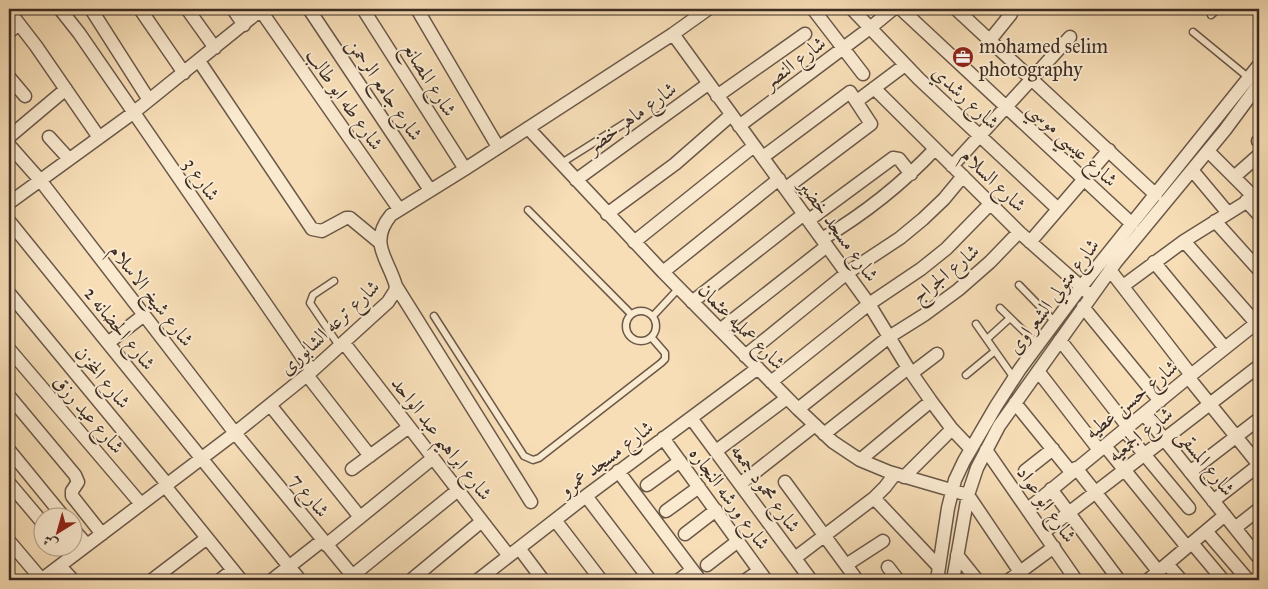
<svg xmlns="http://www.w3.org/2000/svg" width="1268" height="589" font-family="'IM FELL Great Primer',Amiri,serif">
	<style>
		.lines { fill: none; stroke-linecap: round; stroke-linejoin: round }
		.lane-casing { stroke: #6b5849; stroke-width: 9 }
		.street-casing { stroke: #6b5849; stroke-width: 15 }
		.lane { stroke: #faead0; stroke-width: 6 }
		.street { stroke: #faead0; stroke-width: 12 }
		.labels { text-anchor: middle; dominant-baseline: central; stroke-width: 4; stroke-linejoin: round; paint-order: stroke }
		.poi-label { font-size: 20px; fill: #3c2c24; stroke: #faead0; text-anchor: start }
		.street-label { font-size: 20px; fill: #3c2c24; stroke: #faead0 }
	</style>
	<rect width="100%" height="100%" fill="#f7deb7"/>
	<filter id="stains"><feTurbulence type="fractalNoise" baseFrequency=".004" numOctaves="4"/><feColorMatrix values="0 0 0 0 .2 0 0 0 0 .09 0 0 0 0 .02 0 0 0 .5 -.17"/></filter>
	<radialGradient id="worn" r=".72"><stop offset=".6" stop-color="#630" stop-opacity="0"/><stop offset="1" stop-color="#630" stop-opacity=".3"/></radialGradient>
	<g class="lines">
		<g class="lane-casing">
			<path id="lane" d="M1211 15 1218 9
				M1193 32 1249 78
				M560 164 625 123
				M528 210 631 314
				M334 281 313 295 310 303 340 347
				M1019 285 1055 322
				M1000 308 1038 345
				M626 326a15 15 0 1 1 30 0a15 15 0 1 1-30 0Z
				M434 316 524 456 533 460 539 458 661 363 665 359V353L652 338
				M653 316 679 288
				M976 324 1014 378
				M987 339 1010 318
				M966 375 995 351"/>
		</g>
		<g class="street-casing">
			<path id="street" d="M60 9 79 33 312 371
				M91 9 149 100
				M140 9 184 73
				M187 9 215 48
				M233 9 244 25
				M309 9 430 190
				M363 9 465 169
				M417 9 498 147
				M813 9 863 74
				M852 9 919 79 1058 209
				M901 9 1132 224
				M956 9 1156 195
				M9 11 36 46 98 136
				M261 11 399 209
				M9 32 19 24
				M673 34 869 304 908 368 931 401 952 429 971 449
				M990 40 1011 14
				M199 61 312 229 322 231 346 218H350L379 242
				M9 77 25 96
				M874 88 1019 232 1087 292
				M717 96 805 34
				M857 101 905 65
				M739 126 870 28 893 9
				M528 128 663 272 798 409 833 442 860 460 889 472 968 495 1020 572
				M9 137 66 89
				M49 137 69 159
				M1258 141 1259 140
				M9 145 40 180 235 433 356 580
				M1208 151 1254 197
				M763 157 850 92 871 124 786 188
				M952 166 1070 37
				M1192 170 1228 213
				M1234 177 1259 155
				M576 180 708 84
				M1246 201 1259 215
				M9 203 133 113 262 9
				M607 214 675 164 731 115
				M809 220 893 158 899 159 911 174
				M9 221 300 580
				M1215 221 1259 270
				M822 239C864 214 901 185 935 149
				M1184 241 1256 323
				M634 242 754 146
				M1030 242 1109 150
				M1154 262 1225 348
				M1110 270 1191 375
				M663 272 779 179
				M396 286 531 502
				M1123 286 1184 241 1259 194
				M9 293 167 484
				M692 302 804 214
				M1083 307 1160 401
				M720 330 827 246
				M1060 340 1128 427
				M108 343 144 315
				M344 343 509 556
				M9 349 141 504
				M745 356 847 273 900 238 923 219 944 199 963 176
				M1038 371 1099 450
				M912 373 937 354
				M307 375 370 456
				M1188 377 1259 465 1213 501
				M771 382 869 304 921 269 946 249 990 204
				M9 396 75 475 78 482 72 491V496L102 534
				M1015 403 1071 472
				M270 405 360 517
				M798 409 889 337 924 315 958 290 990 262 1019 232
				M1144 414 1259 558
				M691 418 811 580
				M1124 430 1189 508
				M824 434 908 368
				M663 438 766 580
				M1105 446 1187 547
				M9 450 63 516
				M986 450 1076 580
				M716 451 787 398
				M860 460 931 401
				M1076 468 1158 571
				M352 469 409 427
				M618 471 700 580
				M1025 471 1053 449
				M1190 472 1259 419
				M904 477 952 429
				M785 482 857 580
				M9 483 42 522
				M740 484 815 425
				M647 485 680 461
				M165 486 241 580
				M1051 489 1119 580
				M586 496 650 580
				M874 498 939 567
				M1028 509 1191 375 1259 321
				M666 511 699 487
				M555 520 601 580
				M72 528 87 545
				M1235 528 1259 509
				M1206 531 1248 580
				M1044 532 1259 366
				M685 534 716 510
				M9 541 42 580
				M1192 543 1223 580
				M326 545 433 458
				M519 548 543 580
				M957 555 977 580
				M795 558 874 498 885 487 895 474
				M1167 564 1181 580
				M707 565 738 541
				M846 565 883 541
				M60 566 73 580
				M888 567 898 580
				M352 576 458 490
				M41 580 235 433 312 371 388 302 395 291 396 286C388 258 368 243 391 215L465 169 673 34 708 9
				M152 580 207 538
				M220 580 233 570
				M272 580 323 540
				M411 580 482 521
				M478 580 586 496 758 368
				M679 580 692 570
				M746 580 759 571
				M937 580 948 508 955 480 964 461 996 406 1020 369 1081 287 1259 65
				M953 580 968 495 977 468 999 426 1116 262 1225 130 1259 84
				M1009 580 1054 547
				M1148 580 1225 515"/>
		</g>
		<use href="#lane" class="lane"/>
		<use href="#street" class="street"/>
	</g>
	<defs>
		<g id="office-disc" transform="scale(1.125)"><circle r="9.5" fill="#8f2418" stroke="#faead0"/><path d="M-6-3h4V-5.5h4V-3h4V5H-6ZM-1-4.5V-3h2v-1.5ZM-6 0V1H6V0Z" fill="#fff"/></g>
	</defs>
	<g fill-rule="evenodd">
		<use href="#office-disc" x="963" y="57"/>
	</g>
	<g class="labels">
		<g class="poi-label">
			<text x="979" y="46">mohamed selim<tspan x="979" dy="23">photography</tspan></text>
		</g>
		<g class="street-label">
			<text transform="translate(794 62) rotate(-37)">شارع النصر</text>
			<text transform="translate(430 79) rotate(58)">شارع المصانع</text>
			<text transform="translate(385 89) rotate(56)">شارع جامع الرحمن</text>
			<text transform="translate(966 97) rotate(43)">شارع رشدي</text>
			<text transform="translate(345 99) rotate(55)">شارع طه ابو طالب</text>
			<text transform="translate(631 117) rotate(-36)">شارع ماهر خضر</text>
			<text transform="translate(1073 144) rotate(43)">شارع عيسي موسي</text>
			<text transform="translate(202 179) rotate(55)">شارع 3</text>
			<text transform="translate(994 180) rotate(44)">شارع السلام</text>
			<text transform="translate(839 230) rotate(54)">شارع مسجد خضير</text>
			<text transform="translate(945 273) rotate(-39)">شارع الجراج</text>
			<text transform="translate(152 295) rotate(52)">شارع شيخ الاسلام</text>
			<text transform="translate(1053 296) rotate(-53)">شارع متولي الشعراوى</text>
			<text transform="translate(742 326) rotate(45)">شارع عمليه عثمان</text>
			<text transform="translate(329 327) rotate(-43)">شارع ترعه الشابورى</text>
			<text transform="translate(120 328) rotate(51)">شارع الحضانه 2</text>
			<text transform="translate(103 377) rotate(50)">شارع المخزن</text>
			<text transform="translate(1131 399) rotate(-39)">شارع حسن عطيه</text>
			<text transform="translate(89 414) rotate(49)">شارع عيد رزق</text>
			<text transform="translate(1140 434) rotate(-38)">شارع الجمعيه</text>
			<text transform="translate(442 438) rotate(52)">شارع ابراهيم عبد الواحد</text>
			<text transform="translate(606 458) rotate(-37)">شارع مسجد عمرو</text>
			<text transform="translate(1206 462) rotate(51)">شارع المسقى</text>
			<text transform="translate(766 488) rotate(54)">شارع محمود جمعه</text>
			<text transform="translate(310 495) rotate(51)">شارع 7</text>
			<text transform="translate(730 498) rotate(54)">شارع ورشه النجاره</text>
			<text transform="translate(1047 504) rotate(55)">شارع ابو عواد</text>
		</g>
	</g>
	<rect width="1268" height="589" fill="none" stroke="#f7deb7" stroke-width="30"/>
	<rect x="10" y="10" width="1248" height="569" fill="none" stroke="#3c2c24" stroke-width="2.5"/>
	<rect x="15" y="15" width="1238" height="559" fill="none" stroke="#3c2c24"/>
	<g transform="translate(58 532) rotate(217)"><circle r="24" fill="#faead0" stroke="#ae9e8b"/>
	<path d="M0-4L9 19L0 12L-9 19Z" fill="#8f2418"/>
	<text y="-8" font-size="14" font-weight="bold" text-anchor="middle" fill="#3c2c24">ش</text>
	</g>
	<rect width="100%" height="100%" filter="url(#stains)"/>
	<rect width="100%" height="100%" fill="url(#worn)"/>
</svg>
